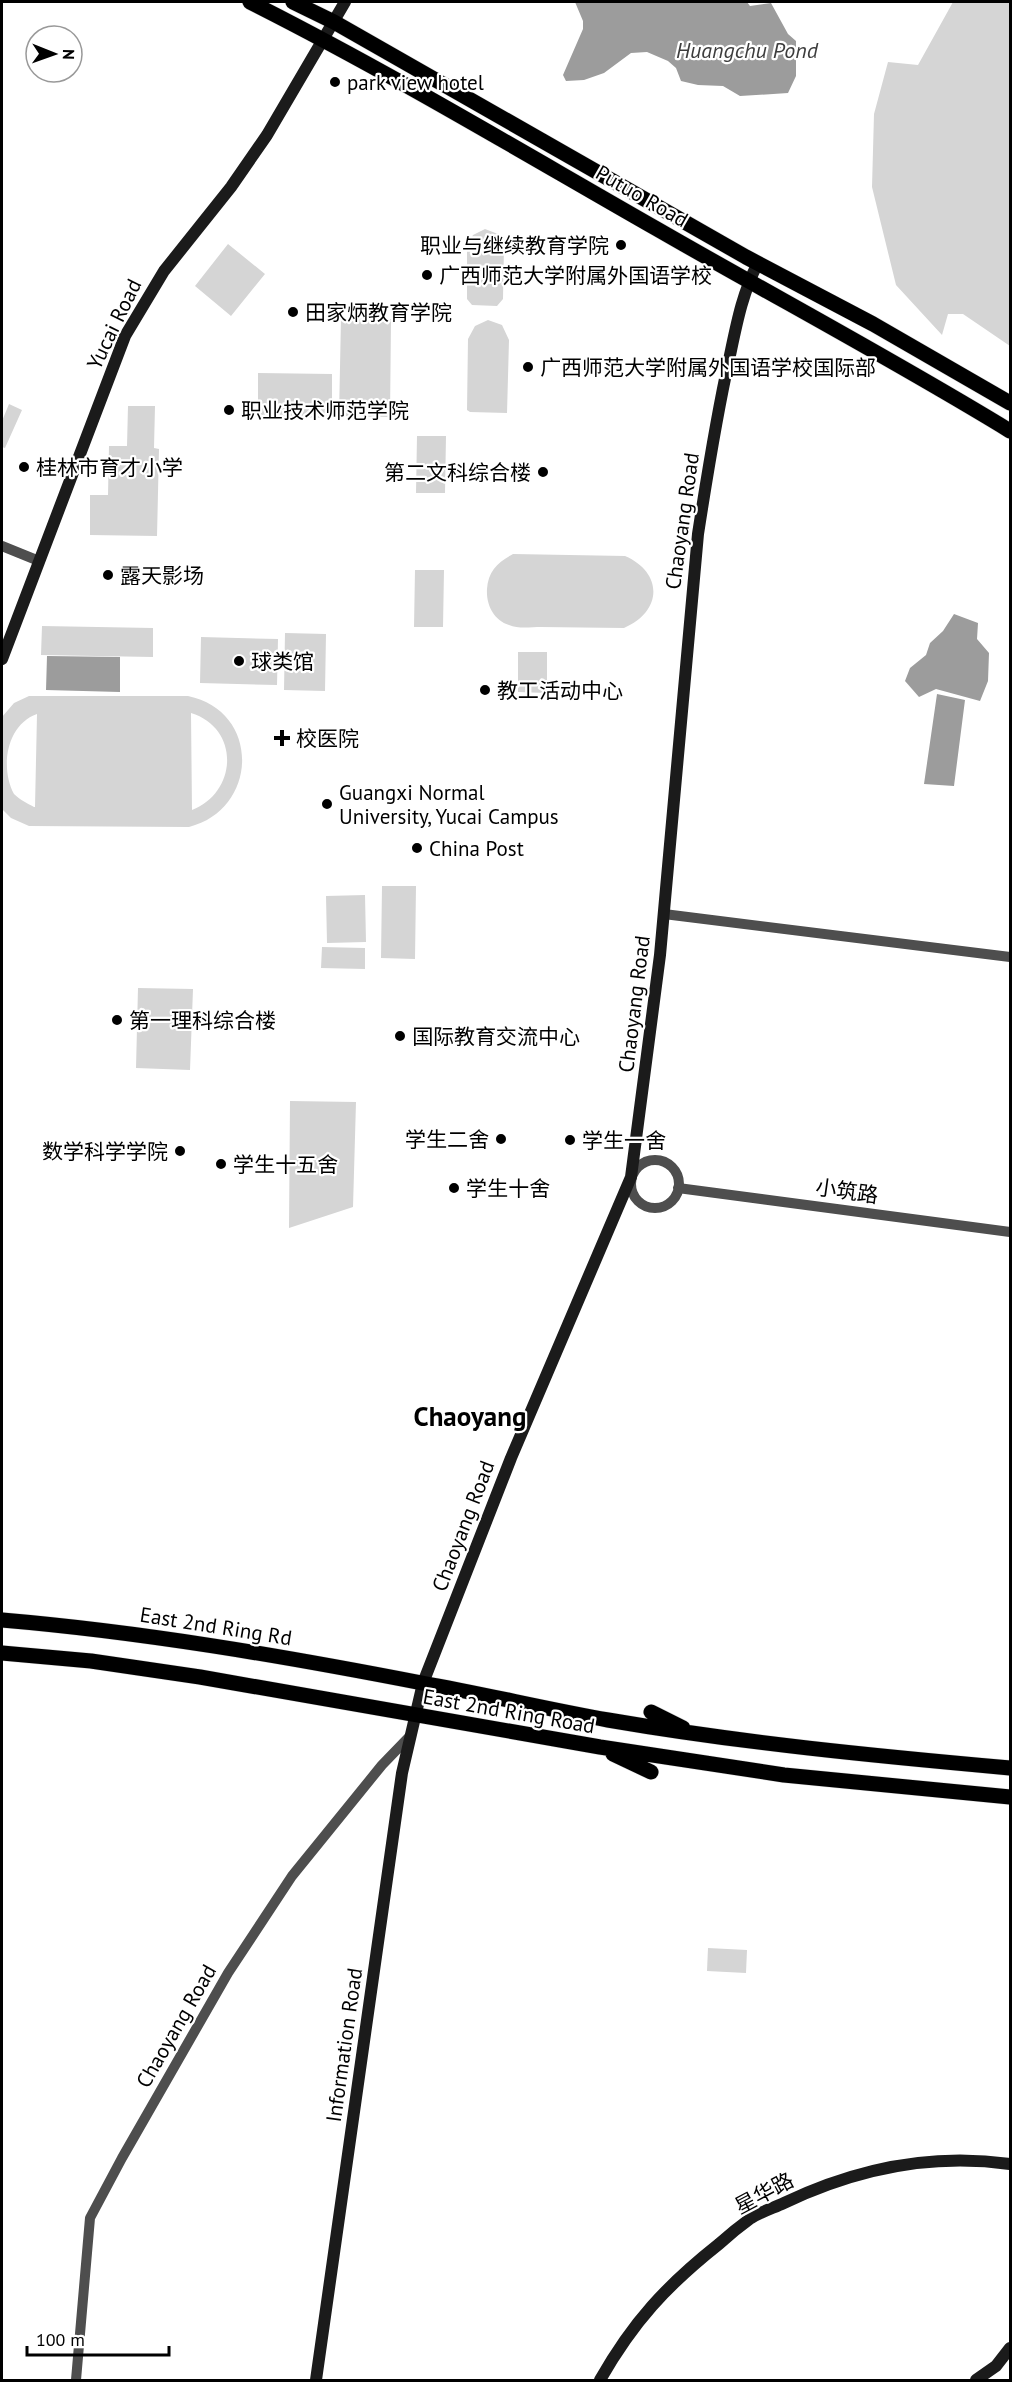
<svg xmlns="http://www.w3.org/2000/svg" width="1012" height="2382" font-family="'PT Sans','Noto Sans SC',sans-serif">
	<style>
		.green { fill: #d5d5d5; fill-rule: evenodd }
		.water { fill: #9c9c9c }
		.lines { fill: none; stroke-linecap: round; stroke-linejoin: round }
		.primary-casing { stroke: #dbdbdb; stroke-width: 16 }
		.street { stroke: #4e4e4e; stroke-width: 10 }
		.secondary { stroke: #1b1b1b; stroke-width: 12 }
		.primary { stroke: #000; stroke-width: 15 }
		.poi-dot { fill: #000; stroke: #fff; stroke-width: 2 }
		.labels { text-anchor: middle; dominant-baseline: central; stroke-width: 4.5; stroke-linejoin: round; paint-order: stroke }
		.poi-label { font-size: 21px; fill: #000; stroke: #fff; text-anchor: start }
		.street-label { font-size: 21px; fill: #000; stroke: #fff }
		.water-label { font-size: 22px; font-style: italic; fill: #3d3d3d; stroke: #fff }
		.district-label { font-size: 27px; font-weight: bold; fill: #000; stroke: #fff }
	</style>
	<rect width="100%" height="100%" fill="#fff"/>
	<path class="green" d="M953 2H1010V346L963 314H948L942 335 896 285 872 187 874 114 888 62 918 65Z
		M485 229 498 234 504 246 503 299 497 306 472 305 467 299V246L473 235Z
		M228 244 265 274 231 316 195 286Z
		M341 318 391 319 390 417 339 416Z
		M488 320 502 325 509 340 507 413 470 412 467 410 468 339 475 326Z
		M258 373 332 374V418L258 416Z
		M9 404 22 410 5 448 2 447V421Z
		M128 406H155L154 448 159 449 157 536 90 535V495H108L109 446H127Z
		M417 436H446L445 493H416Z
		M513 554 625 556C664 573 662 612 624 628 596 628 568 627 541 627 531 627 518 629 509 625 494 620 486 605 487 589 488 571 498 562 513 554Z
		M415 570H444L443 627H414Z
		M42 626 153 628V657L41 655Z
		M285 633 326 634 325 691 284 690Z
		M201 637 278 639 277 685 200 683Z
		M518 652H547V693L518 692Z
		M29 696H188C261 711 259 809 189 827L29 826 11 818 2 809V717L14 703ZM191 713C240 728 238 792 192 810ZM37 714 35 807H34C27 803 20 800 14 794 0 768 6 725 37 714Z
		M382 886H416L415 959 381 958Z
		M365 895 366 942 327 943 326 896Z
		M322 947 365 948V969L321 968Z
		M138 988 193 989 190 1070 136 1068Z
		M290 1101 356 1102 353 1207 289 1228Z
		M708 1948 747 1950 746 1973 707 1971Z"/>
	<path class="water" d="M575 2H747L750 6 771 3 788 34 796 41V76L788 93 740 96 723 86 698 85 681 81 676 68 668 61 647 52 631 53 604 73 584 80 566 81 563 75 583 29V21Z
		M954 614 978 623 977 639 989 653 988 681 980 701 936 689 919 697 905 681 910 668 926 655 930 643 943 631Z
		M47 656 120 657V692L46 690Z
		M937 694 965 700 954 786 924 784Z"/>
	<g class="lines">
		<g class="primary-casing">
			<path id="primary" d="M250 2C389 72 522 152 657 229 775 297 894 360 1010 431
				M293 2 334 22 746 257 873 324 1010 403
				M2 1620C143 1632 283 1656 422 1683 484 1694 546 1709 608 1720 742 1743 876 1756 1010 1768
				M2 1653 91 1661 200 1677 600 1747 784 1775 1010 1797
				M651 1712 683 1728
				M613 1754 651 1772"/>
		</g>
		<path class="street" d="M2 546 39 561
			M664 914 1010 957
			M631 1184a24 24 0 1 1 48 0a24 24 0 1 1-48 0Z
			M678 1188 1010 1232
			M76 2380 90 2218 122 2158 228 1973 292 1876 382 1765 411 1735"/>
		<path class="secondary" d="M2 659 125 336 164 271 231 187 267 135 345 2
			M316 2380 402 1773 423 1683 511 1458 631 1177 660 955 698 534C707 476 716 418 729 360 736 327 742 293 758 263
			M600 2380C633 2322 666 2286 719 2244 729 2235 740 2226 751 2218 761 2212 773 2208 784 2203 855 2169 932 2153 1010 2164
			M976 2380 996 2366 1010 2348"/>
		<use href="#primary" class="primary"/>
	</g>
	<g class="poi-dot">
		<circle cx="335" cy="82" r="6"/>
		<circle cx="621" cy="245" r="6"/>
		<circle cx="427" cy="275" r="6"/>
		<circle cx="293" cy="312" r="6"/>
		<circle cx="528" cy="367" r="6"/>
		<circle cx="229" cy="410" r="6"/>
		<circle cx="24" cy="467" r="6"/>
		<circle cx="543" cy="472" r="6"/>
		<circle cx="108" cy="575" r="6"/>
		<circle cx="239" cy="661" r="6"/>
		<circle cx="485" cy="690" r="6"/>
		<path d="M279 729h6v6h6v6h-6v6h-6v-6h-6v-6h6z"/>
		<circle cx="327" cy="804" r="6"/>
		<circle cx="417" cy="848" r="6"/>
		<circle cx="117" cy="1020" r="6"/>
		<circle cx="400" cy="1036" r="6"/>
		<circle cx="501" cy="1139" r="6"/>
		<circle cx="570" cy="1140" r="6"/>
		<circle cx="180" cy="1151" r="6"/>
		<circle cx="221" cy="1164" r="6"/>
		<circle cx="454" cy="1188" r="6"/>
	</g>
	<g class="labels">
		<g class="poi-label">
			<text x="347" y="82">park view hotel</text>
			<text x="609" y="245" text-anchor="end">职业与继续教育学院</text>
			<text x="439" y="275">广西师范大学附属外国语学校</text>
			<text x="305" y="312">田家炳教育学院</text>
			<text x="540" y="367">广西师范大学附属外国语学校国际部</text>
			<text x="241" y="410">职业技术师范学院</text>
			<text x="36" y="467">桂林市育才小学</text>
			<text x="531" y="472" text-anchor="end">第二文科综合楼</text>
			<text x="120" y="575">露天影场</text>
			<text x="251" y="661">球类馆</text>
			<text x="497" y="690">教工活动中心</text>
			<text x="296" y="738">校医院</text>
			<text x="339" y="792">Guangxi Normal<tspan x="339" dy="24">University, Yucai Campus</tspan></text>
			<text x="429" y="848">China Post</text>
			<text x="129" y="1020">第一理科综合楼</text>
			<text x="412" y="1036">国际教育交流中心</text>
			<text x="489" y="1139" text-anchor="end">学生二舍</text>
			<text x="582" y="1140">学生一舍</text>
			<text x="168" y="1151" text-anchor="end">数学科学学院</text>
			<text x="233" y="1164">学生十五舍</text>
			<text x="466" y="1188">学生十舍</text>
		</g>
		<g class="street-label">
			<text transform="translate(642 196) rotate(30)">Putuo Road</text>
			<text transform="translate(114 324) rotate(-64)">Yucai Road</text>
			<text transform="translate(682 521) rotate(-82)">Chaoyang Road</text>
			<text transform="translate(634 1004) rotate(-83)">Chaoyang Road</text>
			<text transform="translate(847 1191) rotate(8)">小筑路</text>
			<text transform="translate(463 1526) rotate(-69)">Chaoyang Road</text>
			<text transform="translate(216 1626) rotate(9)">East 2nd Ring Rd</text>
			<text transform="translate(509 1711) rotate(10)">East 2nd Ring Road</text>
			<text transform="translate(176 2026) rotate(-60)">Chaoyang Road</text>
			<text transform="translate(344 2045) rotate(-82)">Information Road</text>
			<text transform="translate(764 2193) rotate(-28)">星华路</text>
		</g>
		<g class="water-label">
			<text x="747" y="50">Huangchu Pond</text>
		</g>
		<g class="district-label">
			<text x="470" y="1416">Chaoyang</text>
		</g>
	</g>
	<rect width="1012" height="2382" fill="none" stroke="#000000" stroke-width="6"/>
	<g transform="translate(54 54) rotate(91)"><circle r="28" fill="#ffffff" stroke="#999999" stroke-width="1.5"/>
	<path d="M0-4.5L10 22L0 15L-10 22Z" fill="#000000"/>
	<text y="-9" font-size="16" font-weight="bold" text-anchor="middle" fill="#000000">N</text>
	</g>
	<path d="M27 2346v9h142v-9" fill="none" stroke="#000000" stroke-width="3"/>
	<text x="36" y="2346" font-size="18" fill="#000000" stroke="#ffffff" stroke-width="4.5" paint-order="stroke">100 m</text>
</svg>
